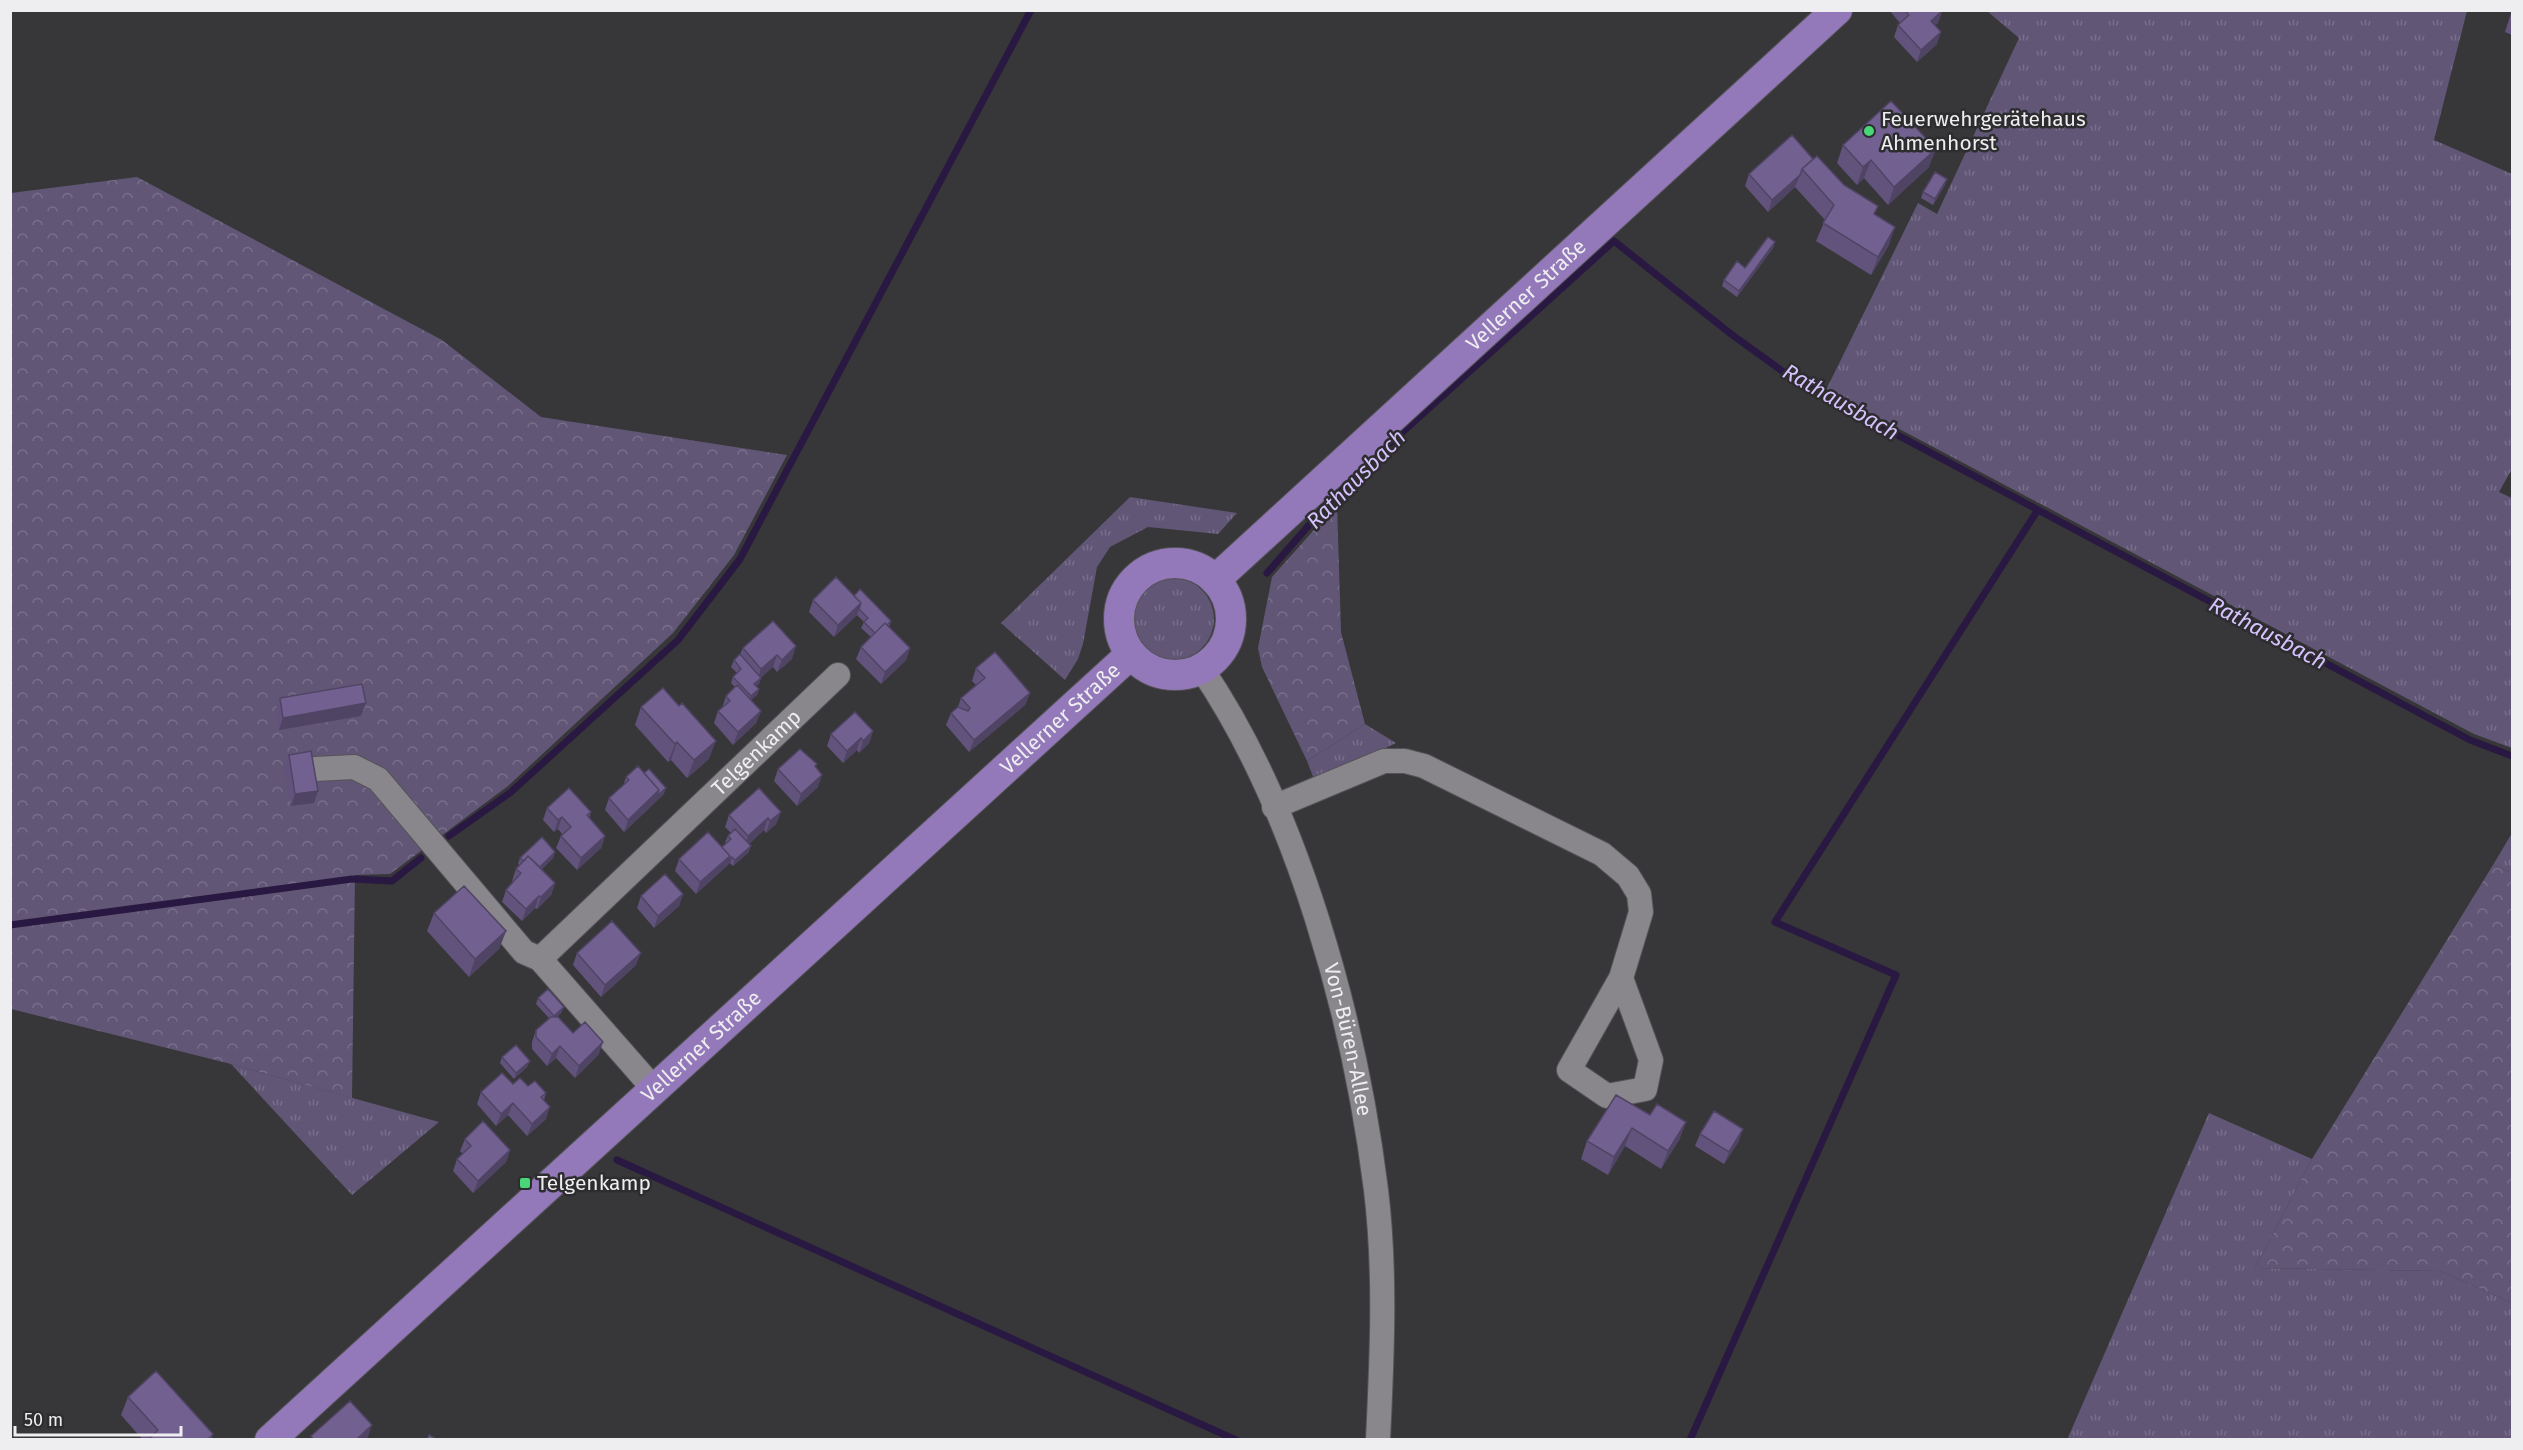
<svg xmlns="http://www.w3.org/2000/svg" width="2523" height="1450" font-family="'Fira Sans',sans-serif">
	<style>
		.grass { fill: url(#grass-tufts) }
		.forest { fill: url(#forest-crowns) }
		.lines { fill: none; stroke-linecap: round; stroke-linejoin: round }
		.stream { stroke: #291841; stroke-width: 7 }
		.minor-casing { stroke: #545357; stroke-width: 26 }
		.major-casing { stroke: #545357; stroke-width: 32 }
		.minor { stroke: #89878b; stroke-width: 24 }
		.major { stroke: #9379b9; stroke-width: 30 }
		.wall { fill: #62537c }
		.shaded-wall { fill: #504465 }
		.building { fill: #726190; stroke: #504465; stroke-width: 1.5 }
		.poi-dot { fill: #4ad677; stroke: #2d2c2f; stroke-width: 2 }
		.labels { text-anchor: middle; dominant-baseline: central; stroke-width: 5; stroke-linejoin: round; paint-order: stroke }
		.poi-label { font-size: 21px; fill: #eeedf0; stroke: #2d2c2f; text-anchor: start }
		.street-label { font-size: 21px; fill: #eeedf0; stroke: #2d2c2f }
		.water-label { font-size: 22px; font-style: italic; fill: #d5c1fc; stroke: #2d2c2f }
	</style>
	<defs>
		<pattern id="grass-tufts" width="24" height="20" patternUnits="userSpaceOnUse" patternTransform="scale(1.5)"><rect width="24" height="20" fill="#615676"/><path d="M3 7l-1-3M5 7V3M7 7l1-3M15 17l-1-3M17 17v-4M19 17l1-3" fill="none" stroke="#786f8a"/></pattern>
		<pattern id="forest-crowns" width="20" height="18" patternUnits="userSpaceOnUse" patternTransform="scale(1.5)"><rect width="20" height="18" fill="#615676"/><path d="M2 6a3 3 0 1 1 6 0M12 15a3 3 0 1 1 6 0" fill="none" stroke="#786f8a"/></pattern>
	</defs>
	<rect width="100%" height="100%" fill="#373639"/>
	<path class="grass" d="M1987 11H2467L2434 140 2512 174V469L2499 492 2512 498V748L2474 734 1826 390 1918 203 1937 214 2019 38Z
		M1130 497 1237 513 1218 534 1148 527 1110 547 1097 567 1083 644 1078 659 1065 680 1001 623Z
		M1132 619a41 41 0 1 1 82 0a41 41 0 1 1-82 0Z
		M1365 724 1396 743 1315 782 1307 761Z
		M2512 833V873L2493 865Z
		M231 1064 439 1122 352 1195Z
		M2209 1113 2312 1159 2255 1268 2440 1271 2512 1303V1439L2067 1440Z"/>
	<path class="forest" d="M137 177 442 340 541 417 787 455 734 555 673 633 508 786 390 874 355 875 352 1098 231 1064 11 1009V193Z
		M1337 504 1341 632 1365 724 1307 761 1262 667 1258 648 1272 577Z
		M2493 865 2512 873V1303L2440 1271 2255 1268 2312 1159Z"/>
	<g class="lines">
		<path class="stream" d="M1267 573 1345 484 1614 241 1731 334 1796 381 2470 740 2512 756
			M449 836 511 792 678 640 740 559 1031 10
			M10 925 352 879 392 881 421 858
			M617 1160 1236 1440
			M1690 1440 1896 975 1775 922 2037 511"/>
		<g class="minor-casing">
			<g id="minor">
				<path id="s1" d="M1201 668C1298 810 1355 1021 1376 1190 1386 1272 1382 1357 1378 1440"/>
				<path d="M315 769 354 767 378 779 524 952 540 959"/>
				<path d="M1274 807 1384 761H1405L1424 766 1602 854 1628 876 1639 894 1641 912 1621 978 1651 1060 1645 1089 1607 1096 1569 1070 1621 978"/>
				<path id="s2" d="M654 1089 540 959 838 675"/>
			</g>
		</g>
		<g class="major-casing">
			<g id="major">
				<circle cx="1175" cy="619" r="56"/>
				<path id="s3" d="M1215 580 1837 10"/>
				<path id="s4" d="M270 1440 1131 654"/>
			</g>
		</g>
		<use href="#minor" class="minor"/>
		<use href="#major" class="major"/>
	</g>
	<path class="wall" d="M1889 10 1942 11 1938 23 1935 25 1937 44 1917 62 1894 37 1898 25 1900 23Z
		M2512 10V35L2505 32Z
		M1843 145 1929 167 1888 205 1864 178 1857 185 1837 163Z
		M1813 159 1844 185 1875 215 1889 245 1871 275 1816 241 1825 220 1795 187 1768 212 1745 186 1749 174Z
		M1945 185 1933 205 1921 198 1923 192Z
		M1775 242 1773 248 1737 297 1722 286 1724 280 1745 268Z
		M854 596 891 621 889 627 910 648 906 660 881 684 856 659 861 647 871 637 861 628 864 622 857 615 834 637 809 612 813 600Z
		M773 621 792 659 777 672 773 667 761 677 759 684 756 686 759 689 757 695 751 700 761 711 756 723 733 745 714 723 718 711 722 708 726 696 735 687 731 683 733 677 737 673 731 667 734 660 740 654 743 648Z
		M976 668 1030 693 1025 705 969 752 946 725 951 713 958 707 961 698 976 685 972 681Z
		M280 698 361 716 279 730 275 710Z
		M641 707 709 759 687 778 671 760 668 762 635 725Z
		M873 731 869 743 859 753 857 750 843 763 827 746 831 734Z
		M289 755 314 803 291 806 284 767Z
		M778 769 818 787 797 806 774 781Z
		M626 777 664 794 624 832 605 810 609 798 623 786Z
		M547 808 591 812 589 818 605 836 601 848 577 870 556 848 561 836 562 834 558 829 554 832 543 820Z
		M781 812 776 824 766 833 764 830 749 844V852L733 866 730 863 696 894 675 871 679 859 722 847 726 843 725 842 728 836 731 833 725 827 729 815Z
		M555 852 553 858 542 869 555 883 551 895 537 909 535 908 522 921 502 902 506 890 513 882 512 881 516 869 520 866 518 864 520 858Z
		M683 894 679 906 654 928 637 908 641 896Z
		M434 913 506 931 499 949 469 977 427 931Z
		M577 953 636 965 601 997 573 965Z
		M538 998 564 1007 561 1013 557 1017 573 1033 599 1054 575 1078 556 1058 547 1066 532 1049V1042L536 1030 549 1018 536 1004Z
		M502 1057 530 1061 527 1067 514 1079 500 1063Z
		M513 1084 528 1086 546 1093 544 1100 546 1119 527 1136 508 1115 496 1126 477 1104 481 1092Z
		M1650 1115 1686 1122 1679 1140 1661 1169 1625 1146 1608 1175 1581 1159 1587 1141Z
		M1700 1134 1739 1141 1724 1164 1695 1146Z
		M465 1139 510 1150 506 1162 473 1193 453 1171 457 1159 463 1154 460 1151Z
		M128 1397 213 1434 211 1440H143L121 1415Z"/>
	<path class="shaded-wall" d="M1942 11 1938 23 1927 33 1931 21Z
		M1941 32 1937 44 1917 62 1921 50Z
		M1936 149 1929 167 1888 205 1894 187Z
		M1871 160 1864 178 1857 185 1863 167Z
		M1800 175 1795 187 1768 212 1772 200Z
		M1947 179 1945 185 1933 205 1935 199Z
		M1895 227 1889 245 1871 275 1878 257Z
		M1775 242 1773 248 1737 297 1739 291Z
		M861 603 857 615 834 637 838 625Z
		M796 646 792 659 777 672 782 660Z
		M910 648 906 660 881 684 885 672Z
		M777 655 773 667 757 681 761 669Z
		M761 678 759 684 752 690 754 684Z
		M759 689 757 695 748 702 751 696Z
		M1030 693 1025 705 969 752 974 740Z
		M366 703 361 716 279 730 283 718Z
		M761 711 756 723 733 745 738 732Z
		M873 731 869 743 859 753 863 741Z
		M861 738 857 750 843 763 847 751Z
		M716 741 709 759 687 778 694 760Z
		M677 742 671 760 668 762 675 744Z
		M822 775 818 787 797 806 801 794Z
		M666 788 664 794 624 832 628 820 659 790Z
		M318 791 314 803 291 806 295 794Z
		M781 812 776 824 766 833 770 821Z
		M562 817 558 829 554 832 558 820Z
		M768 818 764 830 744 848 748 836Z
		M605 836 601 848 577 870 581 858Z
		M751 846 749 852 733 866 735 860Z
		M555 852 553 858 533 877 535 871Z
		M730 856 732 857 730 863 696 894 700 882Z
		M555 883 551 895 537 909 541 897Z
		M683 894 679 906 654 928 658 916Z
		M539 896 535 908 522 921 526 909Z
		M506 931 499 949 469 977 475 959Z
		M641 953 636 965 601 997 605 985Z
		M564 1007 561 1013 552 1022 554 1016Z
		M603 1042 599 1054 575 1078 579 1066Z
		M560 1046 556 1058 547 1066 552 1054Z
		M530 1061 527 1067 514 1079 516 1073Z
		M513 1103 508 1115 496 1126 501 1114Z
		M550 1107 546 1119 527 1136 532 1124Z
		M1686 1122 1679 1140 1661 1169 1668 1151Z
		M1632 1128 1625 1146 1608 1175 1614 1157Z
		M1743 1129 1739 1141 1724 1164 1729 1152Z
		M510 1150 506 1162 473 1193 478 1181Z
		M372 1425 368 1437 365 1440H356Z"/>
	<path class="building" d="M1904 10 1942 11 1931 21 1941 32 1921 50 1898 25 1909 15Z
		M1891 101 1936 149 1894 187 1871 160 1863 167 1843 145Z
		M1792 135 1813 159 1802 169 1800 175 1772 200 1749 174Z
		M1817 156 1844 185 1878 206 1874 214 1895 227 1878 257 1823 223 1834 205 1802 169Z
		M1935 172 1947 179 1935 199 1923 192Z
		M1768 237 1775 242 1739 291 1724 280 1737 261 1745 268Z
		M836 577 861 603 838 625 813 600Z
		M860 589 891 621 887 625 885 623 875 633 864 622 868 618 859 609 861 603 854 596Z
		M773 621 796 646 782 660 777 655 761 669 743 648Z
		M885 623 910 648 885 672 861 647Z
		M995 652 1030 693 974 740 951 713 958 707 968 711 970 708 961 698 985 678 976 668Z
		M740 654 761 678 754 684 759 689 751 696 733 677 741 669 734 660Z
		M362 684 366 703 283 718 280 698Z
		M737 685 761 711 738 732 718 711 730 701 726 696Z
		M663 688 679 706 682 703 716 741 694 760 677 742 675 744 641 707Z
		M855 712 873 731 863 741 861 738 847 751 831 734Z
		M800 749 817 764 815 766 822 775 801 794 778 769Z
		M311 751 318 791 295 794 289 755Z
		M638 766 659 790 628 820 609 798 629 780 626 777Z
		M649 769 666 788 657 796 659 790 644 773Z
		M569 788 591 812 587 815 605 836 581 858 561 836 571 827 562 817 558 820 547 808Z
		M759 788 781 812 770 821 768 818 748 836 729 815Z
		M735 829 751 846 735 860 732 857 727 862 730 856 722 847 731 839 728 836Z
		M708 832 730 856 700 882 679 859Z
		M542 837 555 852 540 867 528 856 524 861 520 858Z
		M528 856 555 883 541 897 539 896 526 909 506 890 521 873 516 869Z
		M665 874 683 894 658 916 641 896Z
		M464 886 506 931 475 959 434 913Z
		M612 921 641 953 605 985 577 953Z
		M548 989 564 1007 554 1016 538 998Z
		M551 1017H558L573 1033 585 1022 603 1042 579 1066 560 1046 552 1054 536 1037V1030Z
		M516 1045 530 1061 516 1073 502 1057Z
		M502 1073 513 1084 520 1078 528 1086 535 1081 546 1093 541 1097 550 1107 532 1124 513 1103 501 1114 481 1092Z
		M1616 1095 1650 1115 1657 1104 1686 1122 1668 1151 1632 1128 1614 1157 1587 1141Z
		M1714 1111 1743 1129 1729 1152 1700 1134Z
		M483 1121 510 1150 478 1181 457 1159 471 1146 465 1139Z
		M156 1371 213 1434 207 1440H148L158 1430 128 1397Z
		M350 1401 372 1425 356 1440H314L311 1436Z
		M429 1435 438 1440H427Z"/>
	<g class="poi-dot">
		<circle cx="1869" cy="131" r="6"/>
		<rect x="519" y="1177" width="12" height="12" rx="3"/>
	</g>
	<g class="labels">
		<g class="poi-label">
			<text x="1881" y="119">Feuerwehrgerätehaus<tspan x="1881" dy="24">Ahmenhorst</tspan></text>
			<text x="537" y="1183">Telgenkamp</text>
		</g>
		<g class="street-label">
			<text stroke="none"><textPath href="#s3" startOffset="422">Vellerner Straße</textPath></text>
			<text stroke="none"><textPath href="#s4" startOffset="1070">Vellerner Straße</textPath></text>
			<text stroke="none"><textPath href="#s2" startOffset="472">Telgenkamp</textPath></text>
			<text stroke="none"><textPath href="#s1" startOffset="402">Von-Büren-Allee</textPath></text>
			<text stroke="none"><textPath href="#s4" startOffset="584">Vellerner Straße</textPath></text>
		</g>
		<g class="water-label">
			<text transform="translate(1841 402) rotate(30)">Rathausbach</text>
			<text transform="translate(1356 479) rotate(-45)">Rathausbach</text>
			<text transform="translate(2268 633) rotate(28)">Rathausbach</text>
		</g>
	</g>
	<rect width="2523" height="1450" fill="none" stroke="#eeedf0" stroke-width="24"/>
	<path d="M15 1426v9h166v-9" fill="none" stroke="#eeedf0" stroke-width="3"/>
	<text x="24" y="1426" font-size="18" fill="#eeedf0" stroke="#2d2c2f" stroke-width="4.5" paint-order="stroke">50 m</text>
</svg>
